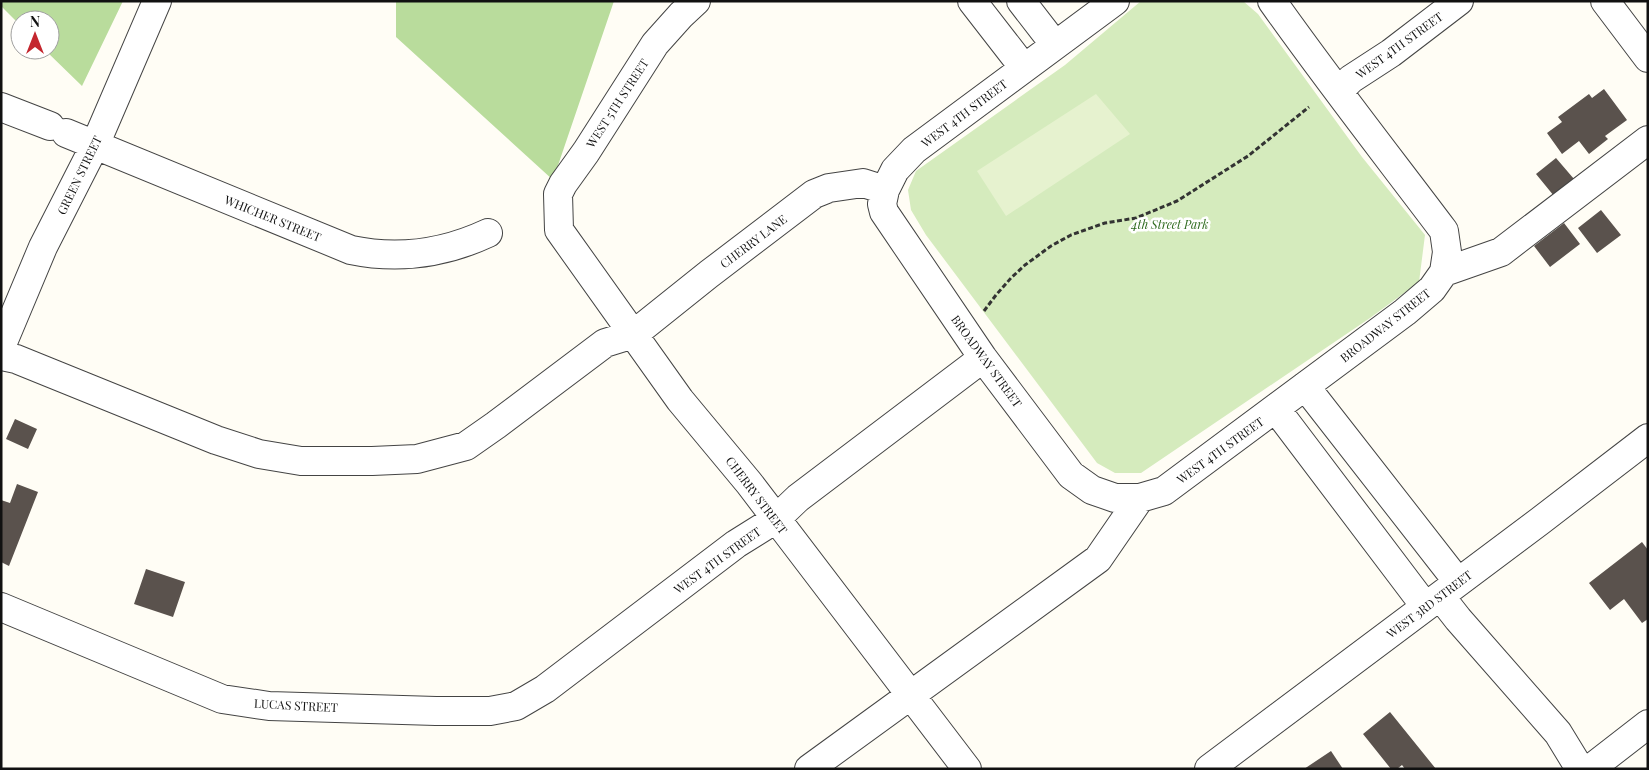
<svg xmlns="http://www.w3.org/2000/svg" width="1649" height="770" font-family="'Playfair Display',serif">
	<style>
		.green { fill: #d5ebbd }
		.forest { fill: #b9dc9c }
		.pitch { fill: #e6f2cf }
		.building { fill: #5a524d }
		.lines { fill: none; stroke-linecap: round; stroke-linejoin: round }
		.minor-casing { stroke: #444; stroke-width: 30 }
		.path { stroke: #333; stroke-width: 3; stroke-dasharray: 5 2.5; stroke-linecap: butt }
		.minor { stroke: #fff; stroke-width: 28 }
		.labels { text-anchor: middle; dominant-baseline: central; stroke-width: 5; stroke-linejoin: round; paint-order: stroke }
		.street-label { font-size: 12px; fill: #111; stroke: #fff }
		.park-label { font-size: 12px; font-style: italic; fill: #2f6b1f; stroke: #fff }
	</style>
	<rect width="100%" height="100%" fill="#fffdf5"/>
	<path class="green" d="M1141 1H1243L1258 14 1362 157 1425 235 1419 282 1370 318 1141 473H1115L1097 463 926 235 911 210 908 190 916 171 1065 65Z"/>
	<path class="forest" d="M1 1H123L82 86 45 50H50V20H20V25L1 6Z
		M396 1H614L553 180 396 37Z"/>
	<path class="pitch" d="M1096 94 1130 134 1006 216 977 171Z"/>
	<path class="building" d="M1604 89 1627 120 1605 136 1608 139 1589 154 1579 141 1562 154 1547 133 1562 122 1558 117 1589 94 1592 98Z
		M1556 158 1574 179 1554 196 1536 174Z
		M1601 210 1621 235 1597 253 1578 228Z
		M1564 223 1580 244 1550 267 1534 246Z
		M15 419 37 429 28 449 6 439Z
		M17 484 38 492 9 566 1 562V500L10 503Z
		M1642 542 1648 550V619L1642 623 1624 599 1610 610 1589 583Z
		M146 569 185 582 173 617 134 604Z
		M1390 712 1436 769H1405L1402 765 1397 769H1391L1363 734Z
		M1331 751 1343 769H1304Z"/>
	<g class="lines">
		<g class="minor-casing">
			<path id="minor" d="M696 1 681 15 655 44 586 152 563 184 558 194 559 230 680 400 749 483 967 769
				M972 1 1024 68
				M1021 1 1055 45
				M1115 1 914 150 895 170 885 190 882 204 884 212 983 358 1071 475 1092 490 1115 498H1140L1164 491 1405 312 1432 289 1444 272 1447 252 1444 231C1386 154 1327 79 1272 1
				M1605 1 1648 58
				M1339 91 1351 79 1391 53 1459 1
				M1 107 50 126
				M66 133 351 250C399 260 443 254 488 233
				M1444 272 1501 252 1648 140
				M1 347 43 247 95 145 157 1
				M1 356 16 359 216 440 259 454 301 461H372L417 459 466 446 496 425 605 343 634 334 709 274 814 194 829 188 863 183 885 190
				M1305 386 1458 582
				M1276 409 1425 606
				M1440 596 1458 619 1558 733 1580 769
				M1 607 222 699 269 706 436 711H490L516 706 545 689 736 544 776 519 798 498 983 358
				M809 769 1098 559 1140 498
				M1209 769 1540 521 1648 438
				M1590 769 1648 724"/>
		</g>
		<path class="path" d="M984 311 996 295 1011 278 1025 265 1051 246 1071 235 1105 223 1136 218 1177 201 1248 156 1309 107"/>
		<use href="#minor" class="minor"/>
	</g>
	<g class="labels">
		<g class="street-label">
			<text transform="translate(1399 45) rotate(-36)">WEST 4TH STREET</text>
			<text transform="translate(617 103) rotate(-57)">WEST 5TH STREET</text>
			<text transform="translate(964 113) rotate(-37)">WEST 4TH STREET</text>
			<text transform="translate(79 175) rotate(-64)">GREEN STREET</text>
			<text transform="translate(273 218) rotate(22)">WHICHER STREET</text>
			<text transform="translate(753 241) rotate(-37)">CHERRY LANE</text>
			<text transform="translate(1385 325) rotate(-38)">BROADWAY STREET</text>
			<text transform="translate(987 361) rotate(54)">BROADWAY STREET</text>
			<text transform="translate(1220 450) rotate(-36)">WEST 4TH STREET</text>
			<text transform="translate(757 495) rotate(53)">CHERRY STREET</text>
			<text transform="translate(717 560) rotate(-36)">WEST 4TH STREET</text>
			<text transform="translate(1429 604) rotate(-37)">WEST 3RD STREET</text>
			<text transform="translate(296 705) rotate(3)">LUCAS STREET</text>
		</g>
		<g class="park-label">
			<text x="1170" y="224">4th Street Park</text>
		</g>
	</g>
	<rect width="1649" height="770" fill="none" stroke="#111111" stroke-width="5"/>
	<g transform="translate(35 35)"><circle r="24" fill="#ffffff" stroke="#a0a0a0"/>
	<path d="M0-4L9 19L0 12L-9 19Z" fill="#c4262e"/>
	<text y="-8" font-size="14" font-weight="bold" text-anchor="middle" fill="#111111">N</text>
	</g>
</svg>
